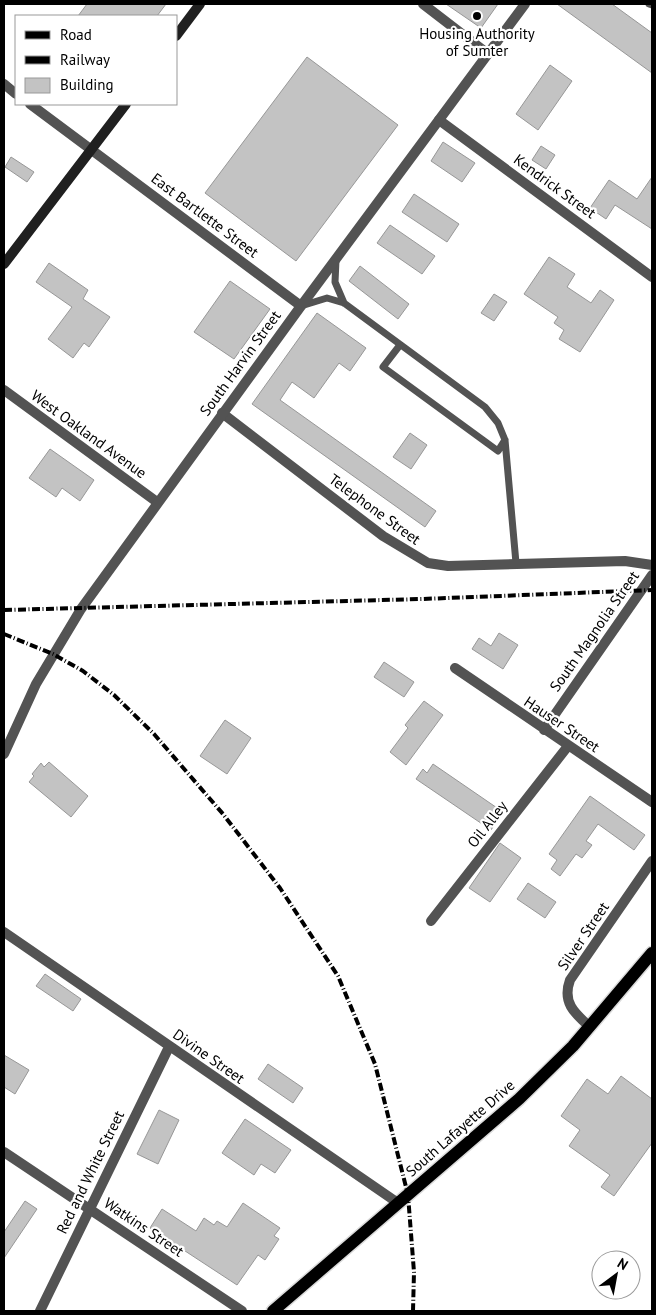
<svg xmlns="http://www.w3.org/2000/svg" width="656" height="1315" font-family="'PT Sans',sans-serif">
	<style>
		.building { fill: #c3c3c3; stroke: #979797 }
		.lines { fill: none; stroke-linecap: round; stroke-linejoin: round }
		.primary-casing { stroke: #dbdbdb; stroke-width: 15 }
		.service { stroke: #535353; stroke-width: 7 }
		.minor { stroke: #535353; stroke-width: 10 }
		.tertiary { stroke: #535353; stroke-width: 10 }
		.secondary { stroke: #202020; stroke-width: 10 }
		.primary { stroke: #000; stroke-width: 12 }
		.rail { stroke: #000; stroke-width: 4; stroke-dasharray: 8 2.5 1 2.5; stroke-linecap: butt }
		.poi-dot { fill: #000; stroke: #fff; stroke-width: 2 }
		.labels { text-anchor: middle; dominant-baseline: central; stroke-width: 4.5; stroke-linejoin: round; paint-order: stroke }
		.poi-label { font-size: 15px; fill: #000; stroke: #fff }
		.street-label { font-size: 15px; fill: #000; stroke: #fff }
	</style>
	<rect width="100%" height="100%" fill="#fff"/>
	<path class="building" d="M87 4H166L157 16H78Z
		M446 4H498L481 28Z
		M557 4H612L652 33V73Z
		M307 57 398 125 296 261 205 193Z
		M550 65 572 81 538 130 516 114Z
		M443 142 475 163 462 182 431 161Z
		M541 146 555 155 546 169 532 160Z
		M11 157 34 172 27 182 5 167Z
		M652 177V229L615 205 606 219 590 208 609 180 637 199Z
		M414 194 459 224 447 242 402 212Z
		M390 225 435 256 422 274 377 243Z
		M549 257 575 274 567 287 591 303 600 290 614 300 580 352 559 339 564 330 554 323 558 317 524 294Z
		M49 263 88 290 83 299 110 317 89 347 84 343 73 358 48 339 72 307 36 282Z
		M360 266 409 304 398 319 349 281Z
		M230 281 270 309 234 359 194 332Z
		M494 294 507 302 494 321 481 313Z
		M317 313 366 348 350 371 339 363 314 398 292 382 280 400 436 511 425 527 252 404Z
		M410 433 427 445 411 469 393 457Z
		M50 449 94 480 80 501 62 488 56 497 29 478Z
		M499 633 518 645 503 669 472 649 479 638 491 646Z
		M384 662 414 682 404 697 374 677Z
		M424 701 443 715 406 765 390 752 408 728 405 725Z
		M225 720 251 738 227 774 200 756Z
		M49 762 88 796 71 817 29 782 34 776 32 774 41 763 44 767Z
		M433 764 503 812 491 830 416 779 423 769 427 773Z
		M590 796 645 835 634 850 598 824 586 841 592 845 582 858 576 854 560 876 551 869 557 860 549 854Z
		M500 843 521 858 490 902 469 888Z
		M528 883 556 902 545 918 517 899Z
		M45 974 81 999 73 1011 36 986Z
		M4 1055 29 1070 15 1094 4 1087Z
		M268 1064 303 1088 293 1103 258 1079Z
		M621 1076 652 1099V1143L614 1196 601 1187 610 1175 569 1146 580 1130 561 1116 587 1079 608 1094Z
		M159 1110 179 1120 158 1164 137 1154Z
		M245 1119 291 1150 275 1173 261 1164 254 1175 222 1153Z
		M25 1201 37 1209 4 1258V1232Z
		M243 1203 280 1228 274 1236 279 1239 265 1260 258 1255 237 1285 150 1228 162 1209 196 1231 204 1218 214 1225 217 1221 227 1227Z"/>
	<g class="lines">
		<g class="primary-casing">
			<path id="primary" d="M273 1311 519 1099 573 1046 652 953"/>
		</g>
		<path class="service" d="M649 4 652 5
			M336 260 335 282 344 303
			M301 306 327 298 344 303 485 407 498 423 505 440 516 563
			M400 345 383 367 498 451 505 440"/>
		<path class="minor" d="M423 4 488 54
			M439 120 652 277
			M4 390 157 502
			M222 413 383 536 428 563 448 566 625 561 652 565
			M455 668 652 802
			M544 730 652 575
			M431 921 568 746
			M4 932 398 1203
			M590 1027C574 1013 562 1002 570 980L652 861
			M4 1152 242 1311
			M40 1311 169 1047"/>
		<path class="tertiary" d="M4 84 16 94
			M30 104 301 306
			M4 754 36 684 81 609 301 306 525 4"/>
		<path class="secondary" d="M176 36 200 4
			M4 264 126 104"/>
		<use href="#primary" class="primary"/>
		<path class="rail" d="M4 610 422 599 652 590
			M4 634 53 654 83 671 114 695 154 734 223 814 280 888 338 976 375 1064 408 1195 414 1272 413 1311"/>
	</g>
	<circle class="poi-dot" cx="477" cy="16" r="5"/>
	<g class="labels">
		<g class="poi-label">
			<text x="477" y="33">Housing Authority<tspan x="477" dy="17">of Sumter</tspan></text>
		</g>
		<g class="street-label">
			<text transform="translate(555 186) rotate(36)">Kendrick Street</text>
			<text transform="translate(205 215) rotate(37)">East Bartlette Street</text>
			<text transform="translate(240 363) rotate(-54)">South Harvin Street</text>
			<text transform="translate(89 434) rotate(36)">West Oakland Avenue</text>
			<text transform="translate(375 509) rotate(36)">Telephone Street</text>
			<text transform="translate(594 631) rotate(-55)">South Magnolia Street</text>
			<text transform="translate(562 724) rotate(34)">Hauser Street</text>
			<text transform="translate(487 824) rotate(-52)">Oil Alley</text>
			<text transform="translate(583 936) rotate(-56)">Silver Street</text>
			<text transform="translate(209 1056) rotate(35)">Divine Street</text>
			<text transform="translate(460 1128) rotate(-41)">South Lafayette Drive</text>
			<text transform="translate(90 1172) rotate(-64)">Red and White Street</text>
			<text transform="translate(144 1227) rotate(34)">Watkins Street</text>
		</g>
	</g>
	<rect width="656" height="1315" fill="none" stroke="#000000" stroke-width="10"/>
	<rect x="15" y="15" width="162" height="90" fill="#ffffff" stroke="#999999"/>
	<rect x="25" y="31" width="25" height="8" fill="#000000" stroke="#999999"/>
	<text x="60" y="40" font-size="15" fill="#000000">Road</text>
	<rect x="25" y="56" width="25" height="8" fill="#000000" stroke="#999999"/>
	<text x="60" y="65" font-size="15" fill="#000000">Railway</text>
	<rect x="25" y="78" width="25" height="15" fill="#c3c3c3" stroke="#999999"/>
	<text x="60" y="90" font-size="15" fill="#000000">Building</text>
	<g transform="translate(616 1275) rotate(32)"><circle r="24" fill="#ffffff" stroke="#999999"/>
	<path d="M0-4L9 19L0 12L-9 19Z" fill="#000000"/>
	<text y="-8" font-size="14" font-weight="bold" text-anchor="middle" fill="#000000">N</text>
	</g>
</svg>
